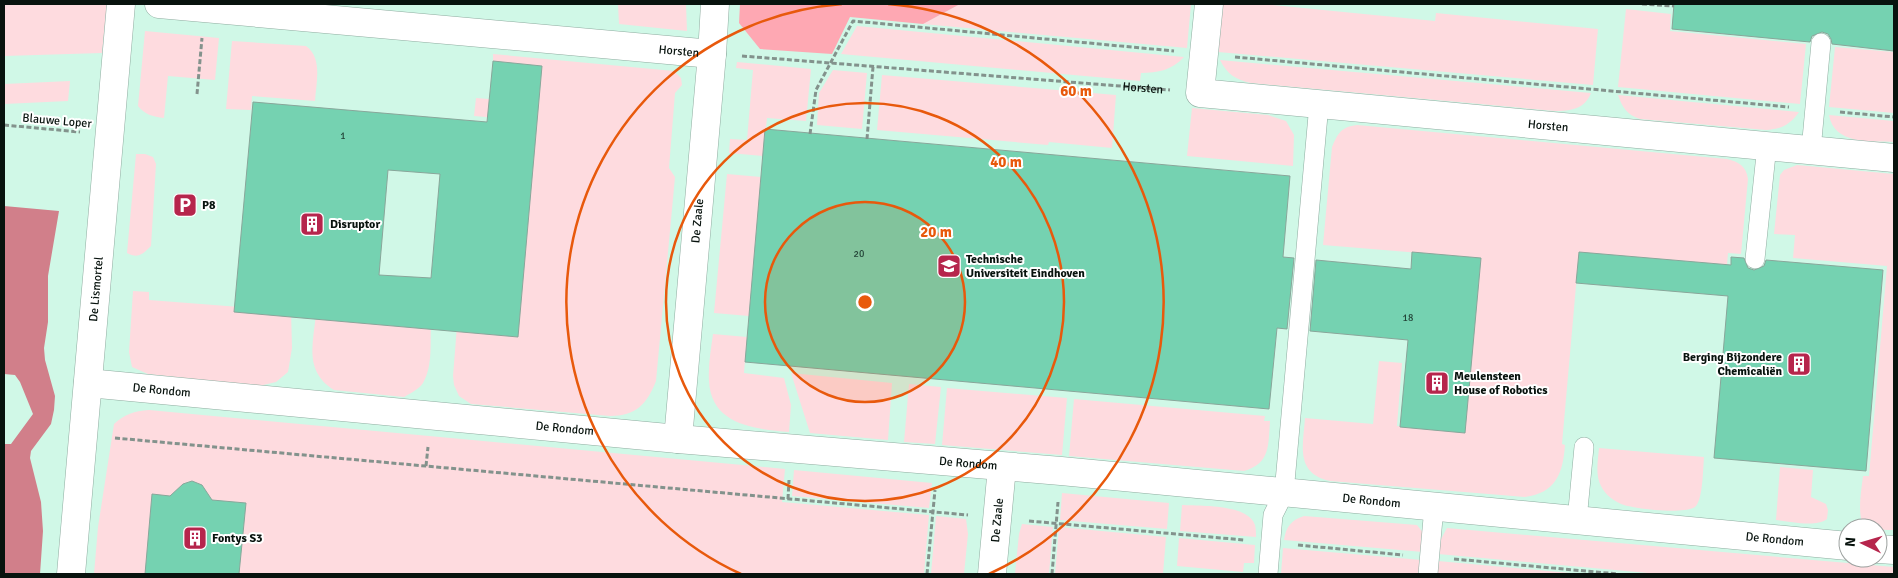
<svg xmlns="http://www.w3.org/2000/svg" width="1898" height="578" font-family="Signika,sans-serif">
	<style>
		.built { fill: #d0f8e7; fill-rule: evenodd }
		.green { fill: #fedbdf }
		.forest { fill: #fea8b3 }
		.water { fill: #d17f8a }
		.building { fill: #75d2b1; stroke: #89a69a; fill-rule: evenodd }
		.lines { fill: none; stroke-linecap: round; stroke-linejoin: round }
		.service-casing { stroke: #8faca0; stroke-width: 20 }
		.minor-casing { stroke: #8faca0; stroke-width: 29 }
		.path { stroke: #83928c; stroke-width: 3; stroke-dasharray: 5 2.5; stroke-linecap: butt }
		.service { stroke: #fff; stroke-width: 19 }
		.minor { stroke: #fff; stroke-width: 28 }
		.ring { fill: none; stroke: #e8590c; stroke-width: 2.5 }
		.labels { text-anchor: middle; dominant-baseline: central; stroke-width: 4; stroke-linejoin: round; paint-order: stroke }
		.number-label { font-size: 10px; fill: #234337 }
		.street-label { font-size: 12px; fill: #08130e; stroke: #fff }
		.poi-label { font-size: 12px; font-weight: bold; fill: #08130e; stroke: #fff; text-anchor: start }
		.centre { fill: #e8590c; stroke: #fff; stroke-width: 2.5 }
		.ring-label { font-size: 15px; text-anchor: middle; font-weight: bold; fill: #e8590c; stroke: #fff; stroke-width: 4; stroke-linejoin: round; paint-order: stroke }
	</style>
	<rect width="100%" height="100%" fill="#ecfff7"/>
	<path class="built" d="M4 4H1894V574H4ZM1848 528H1878V558H1848Z"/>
	<path class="green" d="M4 4H107L102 53 4 56Z
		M618 4H686L687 31 619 24Z
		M960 4H1191L1187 48 923 24Z
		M1221 4H1262L1435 21 1436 13 1598 29 1593 85 1218 52Z
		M1626 9 1671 14 1670 31 1806 44 1800 104 1618 87Z
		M857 26 1184 57C1172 70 1158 73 1141 73L1140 81 841 54Z
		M145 31 219 38 215 80 168 76 164 118C153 117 144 114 138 106Z
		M232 41 306 46C323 58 316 83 315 101L252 96 251 110 226 109Z
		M1835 47 1894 52V113L1829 107Z
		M493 54 674 71 681 78 682 85 675 93 669 168 675 177 656 381C647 404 636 416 610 416L471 404 459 396 454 385 453 376 457 326 536 121 474 116 476 98 539 103 542 66 493 61Z
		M1220 60 1591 93C1585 109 1571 111 1555 111L1251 83C1236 80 1227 74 1220 60Z
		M737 62 811 69 806 121 767 118 763 156 729 153 730 139 747 140 753 70 736 68Z
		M833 70 867 73 862 129 817 125 819 93Z
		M882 75 1116 95 1112 148 1049 142 1048 145 877 130Z
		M70 81 68 101 4 104V84Z
		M1618 95 1799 112C1790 125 1781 129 1766 130L1640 119C1627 115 1622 107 1618 95Z
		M1192 108 1268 115 1286 121 1294 135 1293 166 1187 156Z
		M1829 115 1894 121V142C1871 141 1834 145 1829 115Z
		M1357 125 1727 159C1739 162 1746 166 1748 179L1741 254 1728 253 1725 288 1707 263 1579 252 1562 444 1565 445C1563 473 1556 493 1525 497L1330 481C1295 473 1303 446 1305 418L1373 424 1379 361 1402 363 1397 426 1465 433 1481 258 1323 245 1332 147C1338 133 1341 127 1357 125Z
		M136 154H145L153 157 156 164 151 246C143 254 138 259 127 253Z
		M1797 165 1894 174V530C1886 530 1873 530 1867 527 1855 522 1862 487 1863 476H1869L1887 266 1793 258 1795 235 1774 234 1780 175 1784 170Z
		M727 174 761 177 749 316 714 313Z
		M133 291 149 292V300L291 311 292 348 288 372 276 382 259 386 148 374 132 367 129 352Z
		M316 314 431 324C430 342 433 366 423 383 419 389 411 393 404 397L334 390C304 371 313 344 316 314Z
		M713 334 747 337 744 373 784 378 791 405 789 432C755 429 711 425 709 381 708 365 711 349 713 334Z
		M791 373 892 383 888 440 810 433Z
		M909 384 941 387 935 444 904 442Z
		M947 388 1067 398 1062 455 942 445Z
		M1074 399 1265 416 1264 421H1270C1268 445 1271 463 1244 471L1069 456Z
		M149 410 785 469 782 502 929 515 924 574H239L246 503 205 499 202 485 192 481C182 482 180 487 177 497L152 495 145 574H94L98 527 114 424C125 414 134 411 149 410Z
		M1599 448 1704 457C1703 468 1703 498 1696 506 1688 515 1636 509 1624 505 1615 502 1605 495 1601 486 1595 475 1598 460 1599 448Z
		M1780 467 1813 470 1811 497 1826 504 1828 510 1827 519C1815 528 1790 521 1776 520Z
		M794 470 932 483 929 508 792 496Z
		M1062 493 1169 503 1167 529 1060 520Z
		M1182 505C1201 506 1248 504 1255 525 1256 529 1256 534 1256 537L1180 531Z
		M936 516 966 519 968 534 964 574H931Z
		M1304 516 1417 525 1424 534 1423 552 1284 540C1286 527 1291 520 1304 516Z
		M1022 524 1053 527 1049 574H1015L1019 534Z
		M1059 527 1166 537 1163 574H1055Z
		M1447 528 1894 567V574H1659L1438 554 1440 541Z
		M1179 538 1255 545 1254 563H1244L1243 572 1177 566Z
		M1283 548 1422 560 1421 574H1281Z
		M1438 561 1581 574H1436Z"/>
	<path class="forest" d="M740 4H960L923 24 850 17 832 54 760 49 739 23Z"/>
	<path class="water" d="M4 206 59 211 48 276V322L44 348 45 360 55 396 54 410 51 424 31 451 30 458 41 502 43 531 40 574H4V444H11L33 414 20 382 15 375 4 374Z"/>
	<path class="building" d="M1674 4H1894V51L1832 44 1831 39 1828 34 1822 32 1812 36 1810 42 1672 29Z
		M493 61 542 66 518 337 234 312 253 102 487 122ZM388 170 440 174 431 278 379 275Z
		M765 129 1290 176 1283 257 1294 258 1287 329 1277 328 1269 409 745 362Z
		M1412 252 1481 258 1465 433 1400 427 1408 340 1310 331 1316 260 1411 269Z
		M1579 252 1731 265V257L1744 258 1748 268 1754 270 1764 266 1766 260 1883 270 1866 471 1714 458 1728 296 1576 283Z
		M192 481 202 485 212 500 246 503 239 574H145L152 494 170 496 183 484Z"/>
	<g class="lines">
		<g class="service-casing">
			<path id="service" d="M1811 150 1821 43
				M1755 259 1767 145
				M1577 520 1584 447
				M1268 574 1273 515 1284 493 1319 104
				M1428 574 1434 507"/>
		</g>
		<g class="minor-casing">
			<g id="minor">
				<path id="s2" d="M159 4 712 54"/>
				<path id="s3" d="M1209 4 1200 93 1894 158"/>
				<path id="s4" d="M88 383 678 439 1061 471 1848 546"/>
				<path id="s5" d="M678 439 712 54 715 4"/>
				<path d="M1878 549 1894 550"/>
				<path id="s6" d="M71 574 121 4"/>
				<path id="s7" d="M992 574 1002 467"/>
			</g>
		</g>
		<g class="path">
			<path d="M1642 4 1674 6"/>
			<path id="s1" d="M742 56 1170 90"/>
			<path d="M1235 57 1789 107"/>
			<path d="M197 94 202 38"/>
			<path d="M1840 112 1894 117"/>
			<path d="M4 125 80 132"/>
			<path d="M810 134 816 90 853 21 1174 51"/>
			<path d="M867 139 873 67"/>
			<path d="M115 438 968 515"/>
			<path d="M426 466 428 447"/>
			<path d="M788 499 789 480"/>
			<path d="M1029 521 1244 540"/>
			<path d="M1298 545 1403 555"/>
			<path d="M1454 559 1618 574"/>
			<path d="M927 574 935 490"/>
			<path d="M1052 574 1058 502"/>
		</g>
		<use href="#service" class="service"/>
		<use href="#minor" class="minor"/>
	</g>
	<circle cx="865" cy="302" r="100" fill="#e8590c" fill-opacity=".12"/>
	<g class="ring">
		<circle cx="865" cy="302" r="100"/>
		<circle cx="865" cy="302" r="199"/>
		<path d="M741 574A299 299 0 0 1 842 4M888 4A299 299 0 0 1 989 574"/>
	</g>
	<defs>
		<g id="parking-square" transform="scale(1.25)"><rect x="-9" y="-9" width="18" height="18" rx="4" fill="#b6254c" stroke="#fff"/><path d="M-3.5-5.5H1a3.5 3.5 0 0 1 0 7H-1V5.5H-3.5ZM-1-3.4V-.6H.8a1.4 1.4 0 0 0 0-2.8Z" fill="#fff"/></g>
		<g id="building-square" transform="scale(1.25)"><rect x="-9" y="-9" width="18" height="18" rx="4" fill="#b6254c" stroke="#fff"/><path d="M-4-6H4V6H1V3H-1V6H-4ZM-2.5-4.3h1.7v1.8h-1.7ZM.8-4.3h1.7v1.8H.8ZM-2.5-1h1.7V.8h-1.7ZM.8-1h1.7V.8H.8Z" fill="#fff"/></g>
		<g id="university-square" transform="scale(1.25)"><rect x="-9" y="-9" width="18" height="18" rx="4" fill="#b6254c" stroke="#fff"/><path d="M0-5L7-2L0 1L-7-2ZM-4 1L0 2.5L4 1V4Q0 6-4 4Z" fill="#fff"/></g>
	</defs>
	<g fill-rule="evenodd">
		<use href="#parking-square" x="185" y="205"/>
		<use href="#building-square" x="312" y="224"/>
		<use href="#university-square" x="949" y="266"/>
		<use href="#building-square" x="1799" y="364"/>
		<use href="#building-square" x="1437" y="383"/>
		<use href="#building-square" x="195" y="538"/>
	</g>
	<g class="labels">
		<g class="number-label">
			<text x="343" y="136">1</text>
			<text x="859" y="254">20</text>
			<text x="1408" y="318">18</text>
		</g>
		<g class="street-label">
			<text stroke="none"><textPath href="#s2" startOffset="522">Horsten</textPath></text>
			<text stroke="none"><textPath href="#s1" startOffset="402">Horsten</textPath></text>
			<text transform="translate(57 121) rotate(5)">Blauwe Loper</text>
			<text stroke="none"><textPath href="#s3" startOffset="439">Horsten</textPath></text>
			<text stroke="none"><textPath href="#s5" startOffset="219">De Zaale</textPath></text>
			<text stroke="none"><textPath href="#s6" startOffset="286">De Lismortel</textPath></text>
			<text stroke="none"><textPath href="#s4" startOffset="74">De Rondom</textPath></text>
			<text stroke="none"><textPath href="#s4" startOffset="479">De Rondom</textPath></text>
			<text stroke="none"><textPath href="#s4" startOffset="884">De Rondom</textPath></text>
			<text stroke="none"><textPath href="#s4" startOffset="1289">De Rondom</textPath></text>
			<text stroke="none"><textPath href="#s7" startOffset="54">De Zaale</textPath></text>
			<text stroke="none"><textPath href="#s4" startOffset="1694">De Rondom</textPath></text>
		</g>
		<g class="poi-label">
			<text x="202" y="205">P8</text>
			<text x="330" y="224">Disruptor</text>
			<text x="966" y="259">Technische<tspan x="966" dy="14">Universiteit Eindhoven</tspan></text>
			<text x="1782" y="357" text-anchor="end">Berging Bijzondere<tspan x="1782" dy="14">Chemicaliën</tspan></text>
			<text x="1454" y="376">Meulensteen<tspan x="1454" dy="14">House of Robotics</tspan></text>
			<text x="212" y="538">Fontys S3</text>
		</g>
	</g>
	<circle cx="865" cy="302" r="8" class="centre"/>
	<g class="ring-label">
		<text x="1076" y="96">60 m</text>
		<text x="1006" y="167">40 m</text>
		<text x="936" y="237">20 m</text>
	</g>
	<rect width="1898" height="578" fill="none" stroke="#08130e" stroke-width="10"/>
	<g transform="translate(1863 543) rotate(275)"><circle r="24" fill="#ffffff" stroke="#9ca19f"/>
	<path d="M0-4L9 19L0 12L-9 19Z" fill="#b6254c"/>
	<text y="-8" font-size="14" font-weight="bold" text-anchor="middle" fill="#08130e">N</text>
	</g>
</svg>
